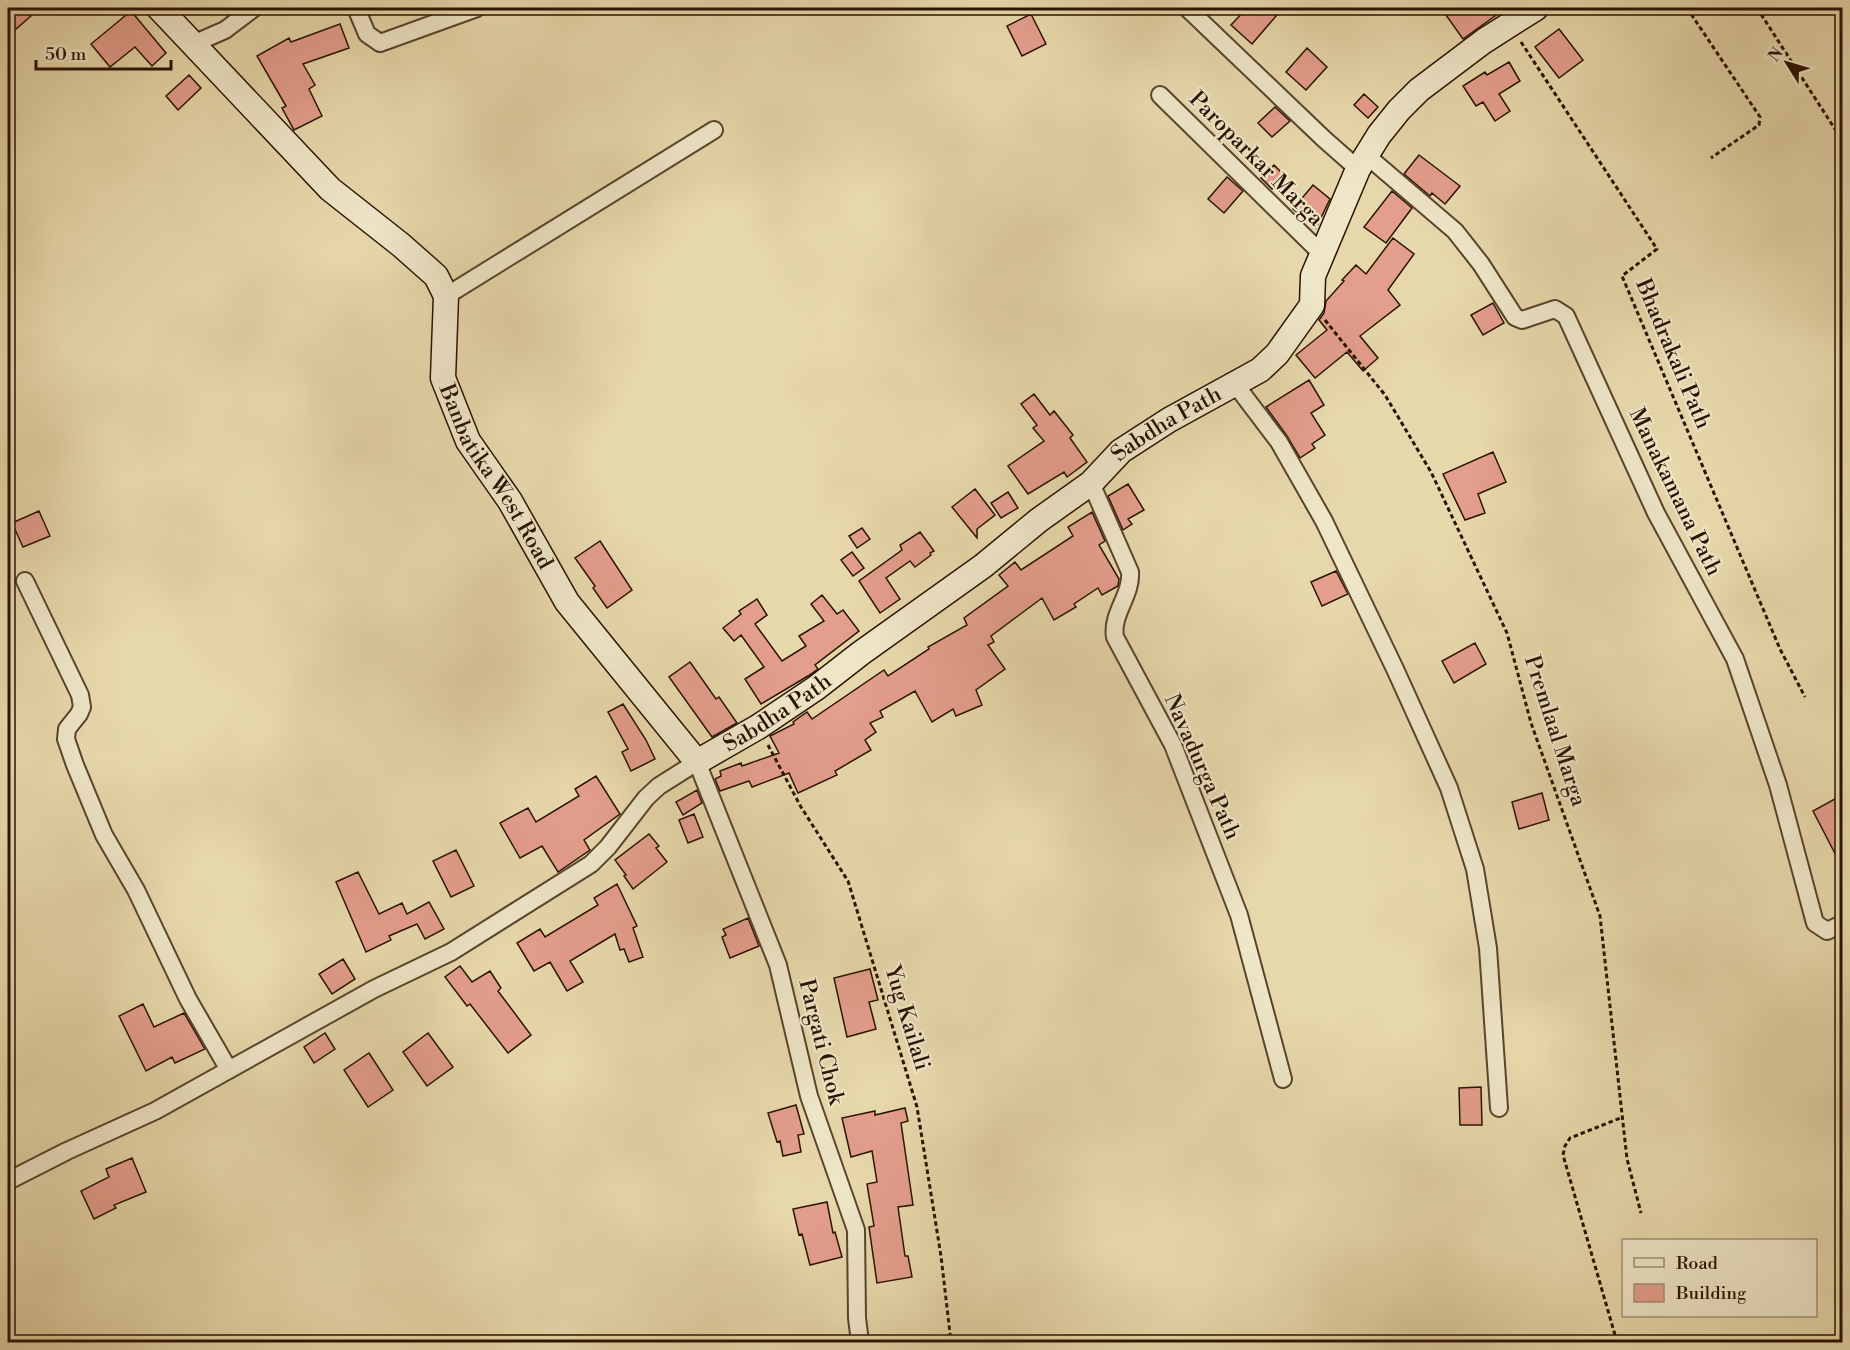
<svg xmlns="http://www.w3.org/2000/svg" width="1850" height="1350" font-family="'Libre Bodoni',serif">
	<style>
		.building { fill: #e49e8c; stroke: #291303; stroke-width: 1.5 }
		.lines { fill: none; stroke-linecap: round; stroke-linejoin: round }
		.street-casing { stroke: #58442d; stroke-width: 20 }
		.secondary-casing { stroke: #291303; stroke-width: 27 }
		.path { stroke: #291303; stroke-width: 3; stroke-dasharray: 4.5 3; stroke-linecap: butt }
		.street { stroke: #efe6c8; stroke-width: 16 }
		.secondary { stroke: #efe6c8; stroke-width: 24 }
		.labels { text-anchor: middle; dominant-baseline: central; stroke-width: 4.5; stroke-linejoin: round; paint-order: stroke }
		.street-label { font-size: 22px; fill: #291303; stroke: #efe6c8 }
	</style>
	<rect width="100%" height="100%" fill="#e7d8ab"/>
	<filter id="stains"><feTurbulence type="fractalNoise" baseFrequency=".00333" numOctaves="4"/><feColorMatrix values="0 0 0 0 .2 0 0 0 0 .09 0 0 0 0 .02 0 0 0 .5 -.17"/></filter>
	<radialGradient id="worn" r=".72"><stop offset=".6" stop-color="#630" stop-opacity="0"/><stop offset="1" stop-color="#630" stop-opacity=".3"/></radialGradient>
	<path class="building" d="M8 8H40L8 36Z
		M1247 8H1283L1252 44 1231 25Z
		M1441 8H1506L1463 39Z
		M131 11 166 53 152 66 135 47 110 67 91 44Z
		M1031 14 1046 44 1022 56 1007 26Z
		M340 24 349 48 303 64 315 85 309 89 322 116 294 130 282 108 286 106 257 56 289 38 291 42Z
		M1559 29 1583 60 1559 78 1535 47Z
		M1307 48 1327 67 1306 90 1286 72Z
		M1509 62 1520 81 1499 94 1510 111 1495 121 1483 102 1476 106 1463 86 1485 72 1487 75Z
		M189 75 201 88 178 110 166 96Z
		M1364 94 1378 107 1368 118 1354 105Z
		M1275 107 1290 121 1272 137 1258 123Z
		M1419 155 1460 186 1445 204 1432 193 1430 196 1404 174Z
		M1274 165 1285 176 1272 189 1261 178Z
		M1227 177 1243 191 1224 213 1208 199Z
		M1313 185 1330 199 1316 228 1293 209Z
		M1392 191 1412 208 1386 243 1364 227Z
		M1393 238 1414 254 1388 290 1400 305 1360 336 1378 358 1363 371 1347 352 1315 378 1296 355 1327 330 1319 320 1324 313 1326 301 1344 281 1342 280 1356 265 1366 274Z
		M1493 303 1504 323 1483 335 1471 315Z
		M1309 380 1324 405 1311 413 1325 435 1312 444 1315 448 1300 458 1287 436 1266 407Z
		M1034 394 1050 415 1054 411 1073 435 1070 438 1087 462 1067 477 1064 472 1028 494 1008 466 1044 441 1033 428 1037 425 1021 404Z
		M1493 452 1506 482 1478 494 1485 513 1465 520 1443 474Z
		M1128 484 1144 510 1128 519 1132 524 1123 530 1108 496Z
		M975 489 995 515 977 529V538L952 507Z
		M1008 492 1018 508 1001 518 991 503Z
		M39 511 50 536 23 547 12 523Z
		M1092 512 1105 541 1099 545 1119 579 1118 586 1102 595 1098 588 1074 604 1076 607 1054 620 1042 598 991 636 994 642 988 645 1005 669 976 690 982 705 956 716 953 709 932 722 915 691 880 711 883 717 870 723 876 732 865 740 871 750 835 771 837 775 798 793 789 773 752 787 749 781 720 791 715 779 721 776 720 771 741 763 742 766 779 753 770 736 794 724 793 722 807 712 812 719 884 670 888 676 929 649 928 647 967 625 964 618 1008 586 999 575 1015 562 1021 570 1073 536 1068 527Z
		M862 528 870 539 857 548 849 536Z
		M920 532 934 551 930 553 931 555 915 567 910 561 886 578 900 599 880 613 859 581 902 550 900 545Z
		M600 541 632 590 607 608 593 588 595 586 575 558Z
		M852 552 864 568 853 576 841 560Z
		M1336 571 1348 594 1322 606 1311 582Z
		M822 595 837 614 843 610 859 631 815 665 818 669 808 676 761 704 745 679 764 667 741 635 734 641 723 628 741 614 739 611 757 599 767 615 755 624 782 661 806 646 799 636 824 621 811 604Z
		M1475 643 1486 664 1454 683 1442 661Z
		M690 662 716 699 719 697 737 723 712 737 669 677Z
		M623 704 646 740 655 759 631 771 622 752 628 749 608 712Z
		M596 776 620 814 584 840 590 850 558 872 542 846 520 858 500 823 528 808 536 822 579 796 575 789Z
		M697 790 702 803 683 815 676 802Z
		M1542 793 1549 820 1519 829 1512 802Z
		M1842 795V867L1813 811Z
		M694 814 703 837 688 843 679 820Z
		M649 834 659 846 656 848 667 862 633 889 624 876 626 875 615 860Z
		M456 850 474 886 451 897 433 861Z
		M358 872 379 914 402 903 407 914 429 902 444 929 425 939 417 924 389 936 391 940 366 952 336 882Z
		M617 884 637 926 633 928 643 957 629 962 624 949 620 950 615 934 570 961 583 982 567 991 550 962 534 971 517 943 540 929 545 937 598 905 594 898Z
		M748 918 759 946 730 958 722 937 726 935 723 929Z
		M343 959 355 979 332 994 319 974Z
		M460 966 472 982 490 971 501 988 498 991 531 1035 508 1053 470 1004 467 1006 445 977Z
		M870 969 878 1000 869 1002 876 1029 847 1037 834 978Z
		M143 1004 154 1027 184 1013 205 1049 175 1063 172 1057 146 1071 119 1016Z
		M325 1033 335 1049 314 1063 304 1047Z
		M428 1033 453 1067 427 1086 403 1052Z
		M369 1053 393 1090 368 1107 344 1070Z
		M1481 1087 1482 1125H1460L1459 1088Z
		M796 1105 804 1134 798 1135 801 1152 783 1156 780 1141 777 1142 768 1113Z
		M905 1108 908 1121 901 1123 913 1205 898 1207 905 1256H908L912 1277 877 1283 869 1227 874 1226 867 1184 877 1182 872 1151 851 1157 842 1118 875 1111V1115Z
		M132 1158 146 1192 114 1205 116 1208 94 1219 81 1191 109 1177 106 1169Z
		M827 1202 833 1233 835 1232 842 1257 810 1265 802 1234 799 1235 793 1209Z"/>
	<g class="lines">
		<g class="street-casing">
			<path id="street" d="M356 8 367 34 380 43 477 8
				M1187 8 1324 139 1358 169
				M193 44 225 30 254 8
				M1160 95 1322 254
				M1366 155 1455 231 1481 264 1515 317 1522 320 1555 309 1566 316 1656 513 1735 659 1778 785 1815 923 1827 931 1842 924
				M446 296 714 130
				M1235 384 1279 442 1324 521 1395 669 1449 788 1475 869 1488 948 1499 1108
				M1091 483 1130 572C1132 595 1111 614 1115 637L1173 745 1239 915 1283 1079
				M25 581 80 695 82 707 79 714 67 729 66 739 75 765 104 835 136 890 188 999 229 1070
				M8 1181 67 1151 155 1111 374 989 451 952 591 864 608 847 646 798 659 786 697 762 778 965 809 1096 856 1230 857 1318 860 1342"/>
		</g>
		<g class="secondary-casing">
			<g id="secondary">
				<path id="s1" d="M159 8 330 189 401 245 436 276 446 296 443 378 468 441 510 501 567 602 697 762 758 727 816 688 861 653 983 566 1039 520 1091 483 1121 451 1169 420 1260 370 1277 354 1312 305 1313 276 1358 169 1379 135 1399 110 1419 90 1484 41 1536 8"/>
			</g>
		</g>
		<path class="path" d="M1687 8 1760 117 1759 125 1711 158
			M1757 8 1842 140
			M1521 42 1657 249 1622 276 1780 649 1805 697
			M1325 320 1385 395 1431 472 1507 633 1531 723 1600 916 1627 1159 1641 1213
			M768 745 801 807 848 881 917 1107 941 1256 951 1342
			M1615 1335 1563 1155 1565 1146 1570 1138 1623 1117"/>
		<use href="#street" class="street"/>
		<use href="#secondary" class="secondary"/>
	</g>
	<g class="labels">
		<g class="street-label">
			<text transform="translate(1256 159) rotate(45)">Paroparkar Marga</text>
			<text transform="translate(1673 354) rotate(67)">Bhadrakali Path</text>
			<text stroke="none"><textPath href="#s1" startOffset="1534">Sabdha Path</textPath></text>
			<text stroke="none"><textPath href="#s1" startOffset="603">Banbatika West Road</textPath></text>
			<text transform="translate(1675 492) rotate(64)">Manakamana Path</text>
			<text stroke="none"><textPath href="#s1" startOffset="1048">Sabdha Path</textPath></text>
			<text transform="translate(1555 731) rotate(72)">Premlaal Marga</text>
			<text transform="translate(1202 767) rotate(66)">Navadurga Path</text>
			<text transform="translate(907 1018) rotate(73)">Yug Kailali</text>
			<text transform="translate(821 1042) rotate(76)">Pargati Chok</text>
		</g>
	</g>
	<rect width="1850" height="1350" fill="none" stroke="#e7d8ab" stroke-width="30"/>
	<rect x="9" y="9" width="1832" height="1332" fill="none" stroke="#291303" stroke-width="3"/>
	<rect x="15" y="15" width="1820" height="1320" fill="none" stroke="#291303" stroke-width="1.5"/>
	<rect x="1622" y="1239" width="195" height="78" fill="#efe6c8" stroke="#a09279" stroke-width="1.5"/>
	<rect x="1634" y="1258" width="30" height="9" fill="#efe6c8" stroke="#a09279" stroke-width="1.5"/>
	<text x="1676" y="1269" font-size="18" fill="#291303">Road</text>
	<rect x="1634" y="1284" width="30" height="18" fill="#e49e8c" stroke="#a09279" stroke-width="1.5"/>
	<text x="1676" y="1299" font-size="18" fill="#291303">Building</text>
	<g transform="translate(1787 63) rotate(307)" stroke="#efe6c8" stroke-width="4.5" paint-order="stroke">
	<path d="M0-4.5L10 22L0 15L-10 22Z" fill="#291303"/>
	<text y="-9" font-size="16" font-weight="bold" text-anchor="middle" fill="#291303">N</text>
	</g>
	<path d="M36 60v9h135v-9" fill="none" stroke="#291303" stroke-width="3"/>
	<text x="45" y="60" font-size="18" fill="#291303" stroke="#efe6c8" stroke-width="4.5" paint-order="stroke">50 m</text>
	<rect width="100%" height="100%" filter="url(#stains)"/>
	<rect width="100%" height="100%" fill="url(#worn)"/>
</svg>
